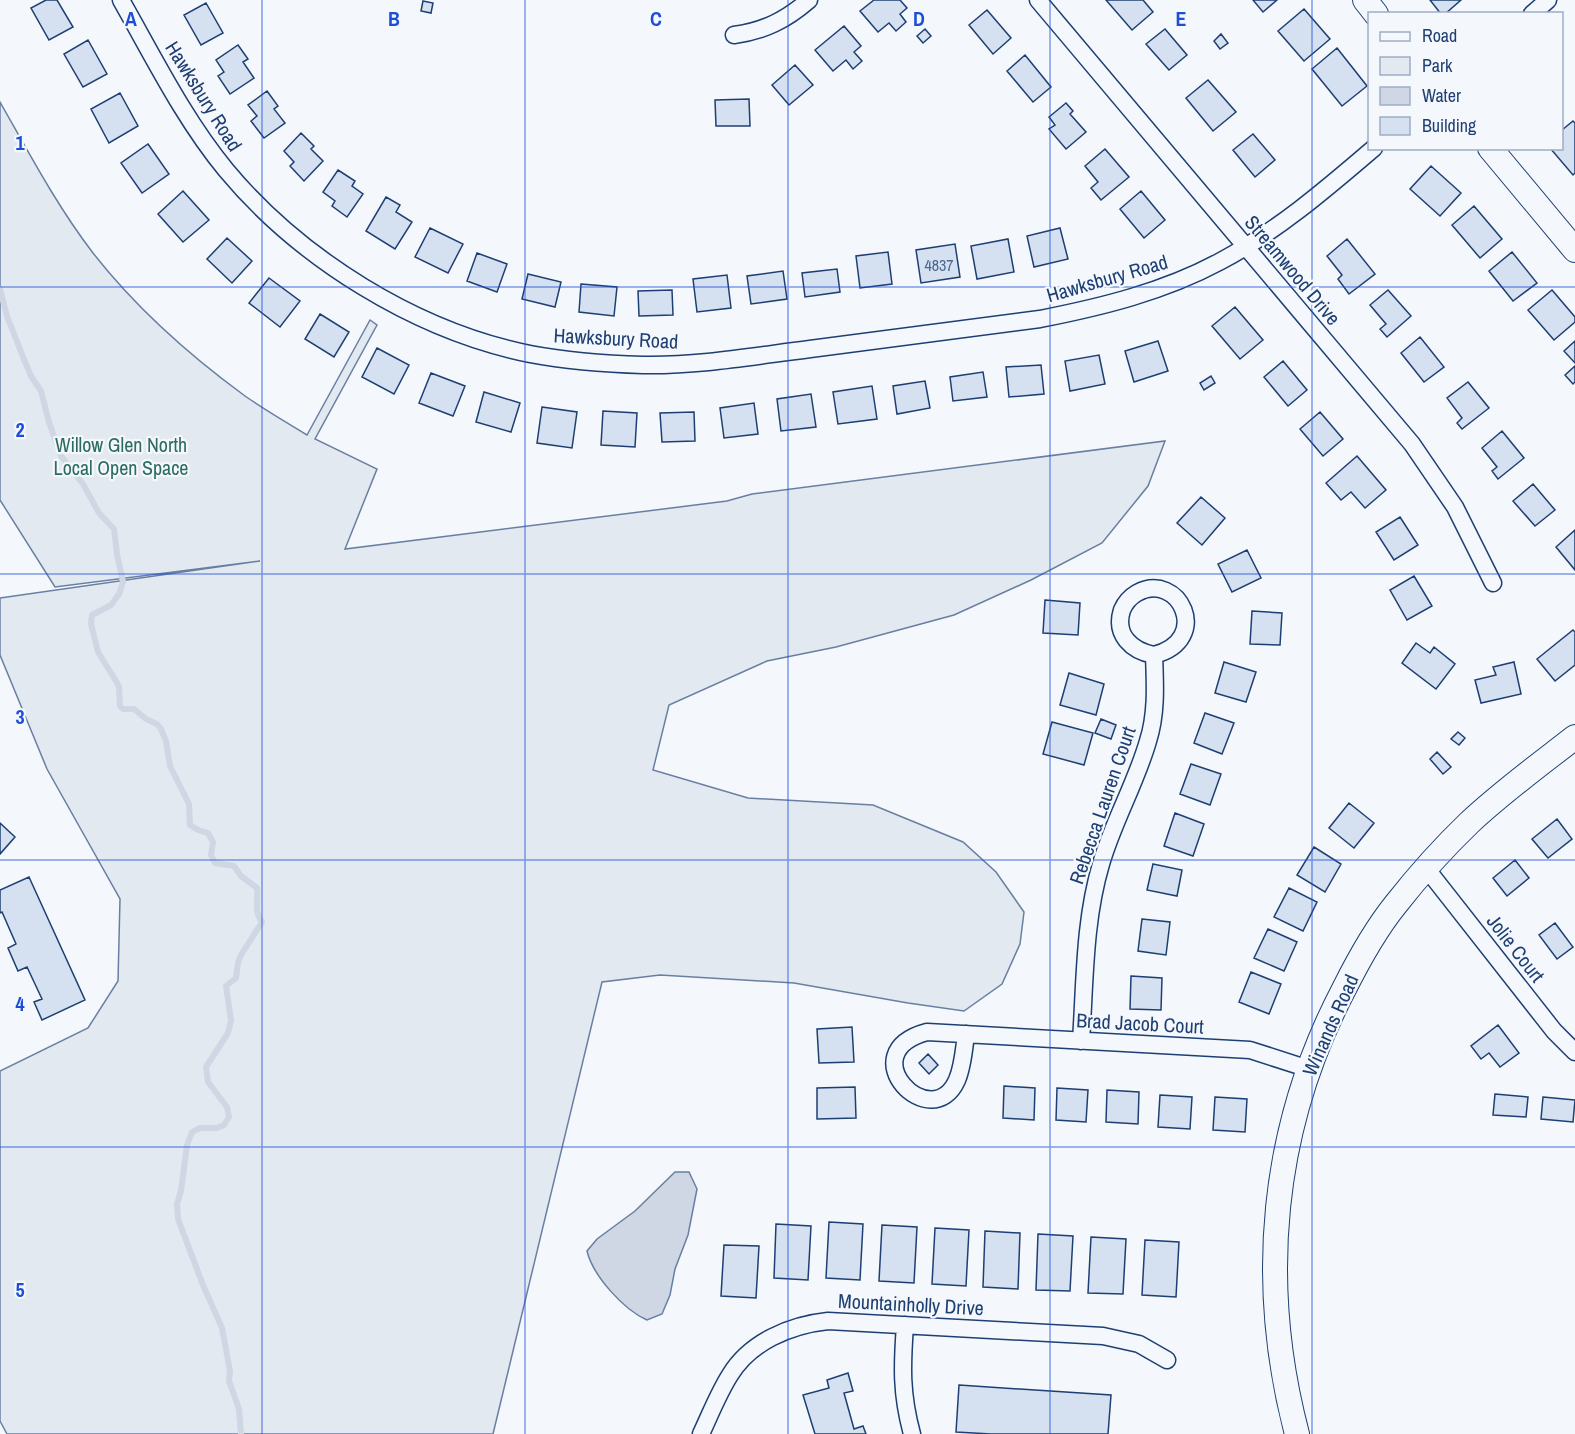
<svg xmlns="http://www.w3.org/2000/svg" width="1575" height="1434" font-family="'Archivo Narrow',sans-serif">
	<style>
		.green { fill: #e3e9f0; stroke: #687fa3; stroke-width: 1.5 }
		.water { fill: #cfd7e4; stroke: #687fa3; stroke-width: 1.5 }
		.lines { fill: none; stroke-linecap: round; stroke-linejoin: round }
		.stream { stroke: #cfd7e4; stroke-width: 6 }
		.building { fill: #d5e0f0; stroke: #1d3f73; stroke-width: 1.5 }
		.street-casing { stroke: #1d3f73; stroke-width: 19 }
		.secondary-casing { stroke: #1d3f73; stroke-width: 26 }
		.street { stroke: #f4f7fb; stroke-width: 16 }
		.secondary { stroke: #f4f7fb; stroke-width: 24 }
		.grid { fill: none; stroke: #1d4ed8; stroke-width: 1.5; stroke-opacity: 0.55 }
		.labels { text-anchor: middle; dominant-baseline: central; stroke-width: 4.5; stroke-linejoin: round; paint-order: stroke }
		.number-label { font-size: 16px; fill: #4b6792 }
		.street-label { font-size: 20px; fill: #1d3f73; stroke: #f4f7fb }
		.park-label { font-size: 20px; fill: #2c6c60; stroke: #f4f7fb }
		.grid-label { font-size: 20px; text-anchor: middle; font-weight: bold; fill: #1d4ed8; stroke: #f4f7fb; stroke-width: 4.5; stroke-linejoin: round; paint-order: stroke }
	</style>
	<rect width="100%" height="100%" fill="#f4f7fb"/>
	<path class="green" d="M0 102C29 153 57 206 93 253 136 308 189 355 245 396 265 410 286 422 307 435L370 320 377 325 315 439 377 469 345 549 727 501 752 494 1165 441 1148 486 1102 543 1031 580 954 615 836 647 767 661 669 705 653 770 748 798 873 805 963 842 996 872 1024 912 1020 944 1002 984 964 1011 908 1003 794 983 660 975 602 982 493 1434H7L0 1421V1071L88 1028 118 981 120 899 47 769 0 655V598L260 561 55 587 0 500Z"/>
	<path class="water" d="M675 1172H689L697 1189 688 1235 675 1269 670 1295 662 1314 647 1320C624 1310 593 1276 587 1251L597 1239 635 1211Z"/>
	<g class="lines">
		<path class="stream" d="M0 289 7 316 23 357 31 376 41 391 49 422 61 456 83 484 99 513 114 529 117 554 123 582 119 594 111 605 92 615 91 624 98 652 119 686 120 706 123 709H134L146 719 157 724 161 729 166 741 170 766 189 804 190 825 198 830 208 833 213 842 211 855 215 863 234 866 241 876 257 888C259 901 253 910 262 922L241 955 238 963 236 978 226 986 231 1020 228 1033 206 1067 208 1082 227 1107 229 1117 224 1125 217 1128H200L192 1132 187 1145 181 1191 177 1204 178 1219 203 1285 222 1328 230 1371 229 1381 239 1409 241 1434"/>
	</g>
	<path class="building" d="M46 0H57L73 27 49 40 31 8Z
		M874 0H900L907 8 900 14 906 22 896 31 889 23 878 32 860 11Z
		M1106 0H1143L1153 12 1132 30Z
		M1253 0H1277L1263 12Z
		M1430 0H1461L1445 14H1441Z
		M423 1 433 3 431 13 421 11Z
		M206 3 223 33 201 45 184 15Z
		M1304 9 1330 39 1304 61 1278 31Z
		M987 10 1011 38 993 54 969 25Z
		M844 26 861 46 854 52 862 61 853 69 846 60 833 71 815 50Z
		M925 29 931 36 923 43 917 36Z
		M1165 29 1187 55 1169 70 1146 44Z
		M1221 34 1228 43 1220 49 1214 41Z
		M88 40 107 74 83 87 64 54Z
		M238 45 248 59 243 62 254 78 230 94 218 76 224 72 216 60Z
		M1337 48 1367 86 1342 106 1312 69Z
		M1025 55 1051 87 1033 102 1007 71Z
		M795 65 813 85 789 105 772 85Z
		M1208 80 1236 112 1213 131 1186 98Z
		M267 91 278 106 274 109 285 123 264 138 251 121 257 116 248 105Z
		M120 93 138 126 109 143 91 109Z
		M749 99 750 126H716L715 100Z
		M1066 103 1073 111 1070 114 1086 132 1066 149 1049 129 1055 125 1049 117Z
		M1573 121 1575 123V173L1573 175 1550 148H1562V130Z
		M301 133 314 146 311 149 323 161 304 181 290 166 294 162 284 151Z
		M1253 134 1275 160 1255 177 1233 150Z
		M148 144 169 174 142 193 121 163Z
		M1105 149 1129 177 1101 200 1091 188 1098 182 1085 166Z
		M1431 166 1461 193 1440 216 1410 189Z
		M338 170 355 181 352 186 363 194 347 217 332 206 335 201 323 192Z
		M183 191 209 220 183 242 158 214Z
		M1141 191 1165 220 1144 238 1120 209Z
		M386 197 400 205 396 212 412 222 395 249 366 231Z
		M1474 206 1502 239 1480 258 1452 225Z
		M430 228 463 244 448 273 415 257Z
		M1060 228 1068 259 1034 267 1027 236Z
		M227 238 252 261 232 283 207 259Z
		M1008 239 1014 272 977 279 971 246Z
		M1347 239 1375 274 1349 294 1338 279 1342 275 1327 256Z
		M955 244 960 277 921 283 916 250Z
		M888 252 892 284 860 288 856 256Z
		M1512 252 1537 283 1513 301 1489 271Z
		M477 253 507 264 497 292 467 281Z
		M837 269 840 292 805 297 802 273Z
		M783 271 787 299 751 304 747 276Z
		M528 274 561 282 555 307 522 299Z
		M727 275 731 308 697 312 693 279Z
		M269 278 300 301 280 327 249 303Z
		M581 284 617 287 614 316 579 312Z
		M672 290 673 315 639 316 638 291Z
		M1388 290 1411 316 1387 337 1380 329 1386 324 1370 305Z
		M1552 290 1575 317V322L1554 340 1528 310Z
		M1235 307 1263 340 1240 359 1212 326Z
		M320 314 349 332 334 357 305 339Z
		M1420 337 1444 367 1424 382 1401 353Z
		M1158 341 1168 371 1134 382 1125 351Z
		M1575 341V363L1564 351Z
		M377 348 409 365 394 394 362 377Z
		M1099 355 1105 384 1070 391 1065 361Z
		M1283 361 1307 390 1288 406 1264 377Z
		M1041 365 1044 394 1009 397 1006 367Z
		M1575 366V382L1573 384 1565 375Z
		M983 372 987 397 953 401 950 377Z
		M431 373 465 386 453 416 419 403Z
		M1211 376 1215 383 1204 390 1200 383Z
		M925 381 930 408 897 414 893 386Z
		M1468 382 1489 408 1462 429 1457 423 1462 418 1447 398Z
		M872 386 877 419 838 424 833 392Z
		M484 392 520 403 511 432 476 422Z
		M811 394 816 427 781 431 777 399Z
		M754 403 758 434 724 438 720 408Z
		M542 407 577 412 572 448 537 443Z
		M603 411 637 413 635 447 601 445Z
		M694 412 695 441 662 442 660 413Z
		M1320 412 1343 439 1323 456 1300 429Z
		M1502 431 1524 458 1498 479 1492 471 1497 467 1482 448Z
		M1357 456 1386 490 1365 508 1351 492 1341 500 1326 483Z
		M1533 484 1555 510 1535 526 1513 501Z
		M1201 497 1225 518 1202 545 1177 523Z
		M1400 517 1418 545 1394 560 1376 532Z
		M1575 530V570L1556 547Z
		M1247 550 1261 578 1232 592 1218 564Z
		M1414 576 1432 606 1407 620 1390 590Z
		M1045 600 1080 603 1078 635 1043 633Z
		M1252 611 1282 613 1280 645 1250 644Z
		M1573 630 1575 632V665L1555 681 1537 659Z
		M1416 643 1430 653 1434 647 1455 664 1436 689 1402 663Z
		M1224 662 1256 672 1246 702 1215 693Z
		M1514 662 1521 694 1481 703 1475 680 1496 675 1493 667Z
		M1069 673 1104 684 1096 715 1060 705Z
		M1205 713 1234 723 1222 754 1194 743Z
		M1101 719 1116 725 1111 739 1095 733Z
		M1052 722 1093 733 1084 765 1043 754Z
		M1458 732 1465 738 1459 745 1451 739Z
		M1437 752 1451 767 1443 774 1430 759Z
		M1191 764 1221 774 1210 805 1180 794Z
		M1349 803 1374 823 1354 848 1329 828Z
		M1175 813 1204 824 1193 856 1164 846Z
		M1557 819 1572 839 1548 858 1532 839Z
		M0 823 15 837 0 854Z
		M1314 847 1341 864 1325 892 1297 875Z
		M1515 860 1529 878 1507 896 1493 878Z
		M1153 864 1182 870 1177 896 1147 890Z
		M29 877 85 1000 42 1020 34 1002 42 999 27 967 18 971 8 948 16 944 2 912 0 913V890Z
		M1289 888 1317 902 1303 931 1274 917Z
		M1142 919 1170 922 1166 955 1138 951Z
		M1555 923 1573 947 1557 959 1539 935Z
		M1268 929 1297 942 1284 971 1254 958Z
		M1251 972 1281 984 1269 1014 1239 1002Z
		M1131 976 1162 978 1161 1010 1130 1009Z
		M1498 1025 1519 1053 1500 1067 1489 1053 1481 1059 1471 1046Z
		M852 1027 854 1062 819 1063 817 1029Z
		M928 1054 938 1065 929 1074 919 1063Z
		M1004 1086 1035 1088 1034 1120 1003 1118Z
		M855 1087 856 1118 817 1119V1088Z
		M1057 1088 1088 1090 1086 1122 1056 1120Z
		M1107 1090 1139 1092 1138 1124 1106 1122Z
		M1495 1094 1528 1097 1526 1117 1493 1115Z
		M1160 1095 1192 1097 1190 1129 1158 1127Z
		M1215 1097 1247 1099 1245 1132 1213 1130Z
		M1543 1097 1575 1100 1573 1122 1541 1119Z
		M829 1222 863 1224 860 1280 826 1278Z
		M776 1224 811 1226 808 1280 774 1278Z
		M882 1225 917 1227 914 1283 879 1281Z
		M935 1228 969 1230 966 1286 932 1284Z
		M985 1231 1020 1233 1018 1289 983 1287Z
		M1038 1234 1073 1236 1070 1291 1036 1290Z
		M1091 1237 1126 1239 1123 1294 1088 1293Z
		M1145 1240 1179 1242 1176 1297 1142 1295Z
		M724 1245 759 1246 756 1298 721 1296Z
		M848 1373 853 1391 844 1393 854 1429 863 1426 866 1434H815L803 1395 829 1388 827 1380Z
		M959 1385 1111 1395 1108 1434H991L956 1432Z"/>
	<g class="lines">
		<g class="street-casing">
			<path id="street" d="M121 0C154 58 184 119 226 170 300 259 416 331 530 354 567 361 606 364 643 365 699 366 754 356 810 349 886 339 963 329 1040 319 1101 307 1163 292 1219 262 1276 232 1325 190 1374 148
				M1038 0 1412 444 1455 507 1493 583
				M1532 14 1548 0
				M734 35C764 31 786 20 809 0
				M1426 868 1554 1031 1575 1052
				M966 1034C964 1049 963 1066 957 1080 932 1137 849 1053 927 1032L1250 1050 1309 1069
				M1081 1041C1085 982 1084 921 1101 864 1113 822 1136 783 1148 741 1157 713 1155 683 1154 655 1213 640 1179 570 1137 593 1130 597 1125 603 1122 610 1114 635 1132 651 1154 655
				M905 1325C902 1366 901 1394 912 1434
				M701 1434C710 1415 718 1394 730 1375 750 1342 790 1325 828 1321L1103 1336 1139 1344 1167 1360"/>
		</g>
		<g class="secondary-casing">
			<path id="secondary" d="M1365 0 1376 14
				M1490 148 1575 250
				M1297 1434C1257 1282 1271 1128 1344 989 1359 959 1375 930 1396 904 1418 876 1443 848 1469 823 1502 792 1539 765 1575 737"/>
		</g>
		<use href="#street" class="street"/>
		<use href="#secondary" class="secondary"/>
	</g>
	<path class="grid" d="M262 0V1434M525 0V1434M788 0V1434M1050 0V1434M1312 0V1434M0 287H1575M0 574H1575M0 860H1575M0 1147H1575"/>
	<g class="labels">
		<g class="number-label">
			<text x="939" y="265">4837</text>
		</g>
		<g class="street-label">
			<text transform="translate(204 96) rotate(58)">Hawksbury Road</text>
			<text transform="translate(1293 270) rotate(50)">Streamwood Drive</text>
			<text transform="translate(1107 278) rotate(-16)">Hawksbury Road</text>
			<text transform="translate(616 338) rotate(3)">Hawksbury Road</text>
			<text transform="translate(1102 805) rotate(-71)">Rebecca Lauren Court</text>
			<text transform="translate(1516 948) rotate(52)">Jolie Court</text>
			<text transform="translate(1140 1023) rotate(3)">Brad Jacob Court</text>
			<text transform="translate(1330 1025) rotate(-66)">Winands Road</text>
			<text transform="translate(911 1304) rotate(3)">Mountainholly Drive</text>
		</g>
		<g class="park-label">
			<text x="121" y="444">Willow Glen North<tspan x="121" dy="23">Local Open Space</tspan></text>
		</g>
	</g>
	<g class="grid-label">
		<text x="131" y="26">A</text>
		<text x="394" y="26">B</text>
		<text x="656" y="26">C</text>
		<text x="919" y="26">D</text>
		<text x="1181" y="26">E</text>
		<text x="20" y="150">1</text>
		<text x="20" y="437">2</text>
		<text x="20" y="724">3</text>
		<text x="20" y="1011">4</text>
		<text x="20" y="1297">5</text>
	</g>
	<rect x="1368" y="12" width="195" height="138" fill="#f4f7fb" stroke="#9eadc5" stroke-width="1.5"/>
	<rect x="1380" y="32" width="30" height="9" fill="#f4f7fb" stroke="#9eadc5" stroke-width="1.5"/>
	<text x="1422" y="42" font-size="18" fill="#1d3f73">Road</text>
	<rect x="1380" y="57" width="30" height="18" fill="#e3e9f0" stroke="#9eadc5" stroke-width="1.5"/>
	<text x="1422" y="72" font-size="18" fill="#1d3f73">Park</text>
	<rect x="1380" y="87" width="30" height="18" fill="#cfd7e4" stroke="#9eadc5" stroke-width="1.5"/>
	<text x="1422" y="102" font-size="18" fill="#1d3f73">Water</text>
	<rect x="1380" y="117" width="30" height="18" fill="#d5e0f0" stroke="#9eadc5" stroke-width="1.5"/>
	<text x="1422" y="132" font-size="18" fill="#1d3f73">Building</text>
</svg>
